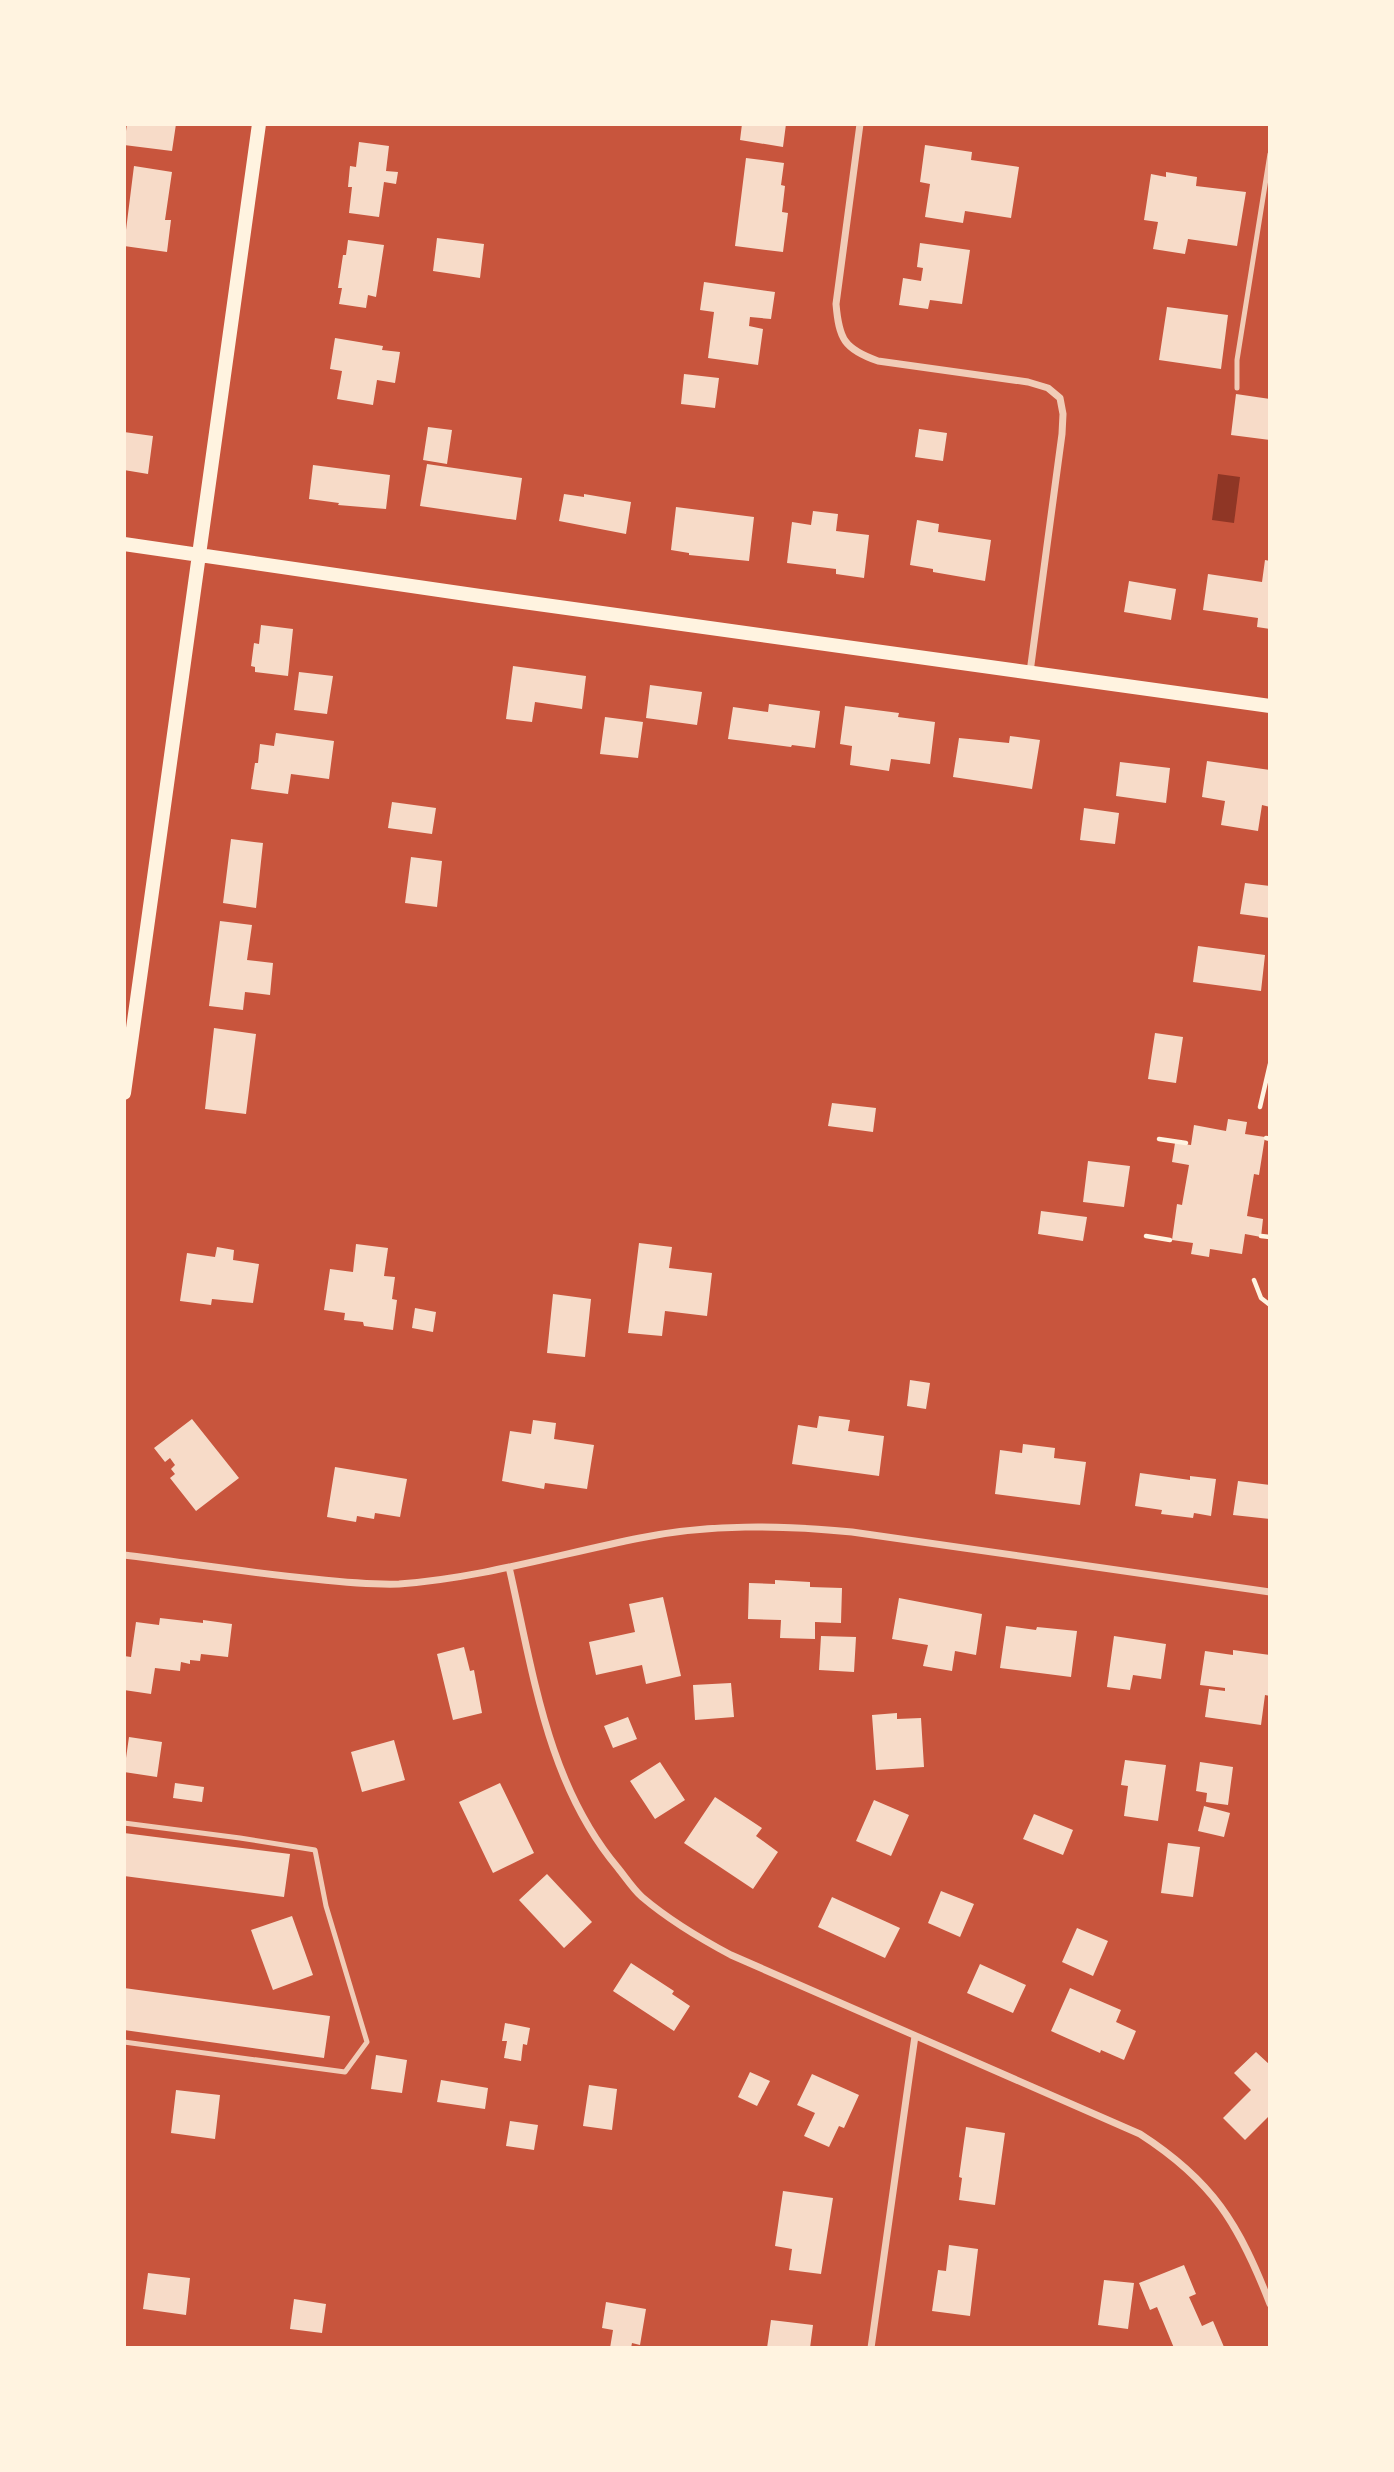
<svg xmlns="http://www.w3.org/2000/svg" width="1394" height="2472" font-family="'PT Sans',sans-serif">
	<style>
		.water { fill: #8f3625 }
		.building { fill: #f7dbc8 }
		.lines { fill: none; stroke-linecap: round; stroke-linejoin: round }
		.path { stroke: #fff3e0; stroke-width: 4.5 }
		.service { stroke: #f1ccb7; stroke-width: 5 }
		.minor { stroke: #f1ccb7; stroke-width: 7 }
		.secondary { stroke: #fff3e0; stroke-width: 14 }
	</style>
	<rect width="100%" height="100%" fill="#c8553d"/>
	<path class="water" d="M1218 474 1240 477 1234 523 1212 520Z"/>
	<path class="building" d="M127 124H176L172 151 124 145Z
		M742 124H786L783 147 740 140Z
		M359 142 389 146 386 171 398 172 396 184 384 182 379 217 349 213 352 187H348L350 166 356 167Z
		M925 145 972 152 971 160 1019 167 1011 218 965 211 963 223 925 217 930 184 920 182Z
		M746 158 784 163 781 185 785 186 782 212 788 213 783 252 735 246Z
		M134 166 172 172 165 220H171L167 252 124 246Z
		M1166 172 1197 177 1196 186 1246 192 1237 246 1188 239 1185 254 1153 249 1158 222 1144 220 1151 174 1166 177Z
		M437 238 484 244 480 278 433 271Z
		M348 240 384 245 376 297 368 295 366 308 339 304 342 288H338L343 255H346Z
		M920 243 970 250 962 304 930 300 928 309 899 305 903 278 921 281 923 268 917 267Z
		M704 282 775 292 771 319 750 317 749 326 763 329 758 365 708 358 714 312 700 310Z
		M1167 307 1228 315 1221 369 1159 360Z
		M335 338 383 346 382 350 400 352 395 383 377 380 373 405 337 399 342 371 330 369Z
		M684 374 719 378 715 408 681 404Z
		M1236 394 1270 399V440L1231 435Z
		M428 427 452 430 447 464 423 460Z
		M919 429 947 433 943 461 915 457Z
		M124 432 153 436 148 474 124 470Z
		M427 464 522 478 516 520 420 506Z
		M313 465 390 475 386 509 338 505 339 503 309 499Z
		M564 494 584 497V494L631 502 626 534 559 521Z
		M676 507 754 517 749 561 689 555V553L671 550Z
		M813 511 838 514 836 531 869 535 864 578 836 574V569L787 563 792 522 811 525Z
		M917 520 939 524 938 532 991 540 985 581 933 572V569L910 565Z
		M1265 560 1270 561V629L1257 627 1258 618 1203 610 1208 574 1262 582Z
		M1129 581 1176 589 1171 620 1124 612Z
		M261 625 293 629 288 676 255 672V667L251 666 254 643 259 644Z
		M513 666 586 676 582 709 535 702 532 722 506 719Z
		M299 672 333 676 327 714 294 710Z
		M650 685 702 692 697 725 646 718Z
		M769 704 820 711 815 748 792 745 791 747 728 739 733 707 768 712Z
		M845 706 899 713 898 717 935 722 930 764 891 759 889 771 850 765 852 746 840 744Z
		M605 717 643 722 638 758 600 754Z
		M276 733 334 741 329 779 291 774 288 794 251 789 255 763H258L260 744 274 746Z
		M1010 736 1040 740 1032 789 953 777 959 738 1009 743Z
		M1207 761 1270 770V807L1262 805 1258 831 1221 825 1225 801 1202 797Z
		M1120 762 1170 768 1166 803 1116 796Z
		M392 802 436 808 432 834 388 828Z
		M1084 808 1119 813 1115 844 1080 840Z
		M231 839 263 843 256 908 223 903Z
		M411 857 442 861 437 907 405 903Z
		M1245 883 1270 886V918L1240 914Z
		M220 921 252 925 247 960 273 963 270 995 245 992 243 1010 209 1006Z
		M1198 946 1265 955 1261 991 1193 982Z
		M214 1028 256 1034 246 1114 205 1109Z
		M1155 1033 1183 1037 1176 1083 1148 1079Z
		M832 1103 876 1108 873 1132 828 1126Z
		M1228 1119 1247 1122 1245 1134 1265 1137 1259 1175 1254 1174 1247 1216 1263 1219 1261 1237 1245 1234 1242 1254 1210 1249 1209 1257 1191 1254 1193 1243 1172 1240 1177 1204 1182 1205 1189 1165 1172 1162 1175 1143 1191 1145 1194 1125 1226 1131Z
		M1088 1161 1130 1166 1124 1207 1083 1202Z
		M1041 1211 1087 1217 1083 1241 1038 1234Z
		M639 1243 672 1247 669 1268 712 1273 707 1316 665 1311 662 1336 628 1333Z
		M356 1244 388 1248 384 1276 395 1277 392 1299 397 1300 393 1330 364 1326 363 1322 344 1320 345 1313 324 1310 330 1269 353 1272Z
		M217 1247 234 1250 233 1260 259 1264 253 1303 212 1299 211 1305 180 1301 187 1253 215 1257Z
		M553 1294 591 1299 585 1357 547 1353Z
		M415 1308 436 1312 433 1332 412 1328Z
		M910 1380 930 1383 926 1409 907 1406Z
		M819 1416 850 1420 848 1431 884 1436 879 1476 792 1464 798 1425 817 1428Z
		M192 1419 239 1478 196 1511 170 1478 175 1474 171 1469 175 1465 170 1458 165 1462 154 1448Z
		M533 1420 556 1423 554 1439 594 1445 587 1489 545 1483 544 1489 502 1481 510 1431 531 1434Z
		M1023 1444 1055 1448 1054 1458 1086 1462 1080 1505 995 1494 1000 1450 1022 1453Z
		M335 1467 407 1479 400 1517 375 1513 374 1519 357 1516 356 1522 327 1517Z
		M1140 1473 1190 1480V1476L1216 1479 1211 1516 1194 1513 1193 1518 1161 1514 1162 1510 1135 1506Z
		M1238 1481 1270 1485V1519L1233 1515Z
		M775 1580 810 1582V1587L842 1588 841 1623 815 1622V1639L780 1638 781 1620 748 1619 749 1583 775 1584Z
		M663 1597 681 1676 646 1684 642 1665 596 1675 589 1642 635 1632 629 1604Z
		M899 1598 982 1614 976 1655 955 1651 952 1671 923 1666 928 1645 892 1639Z
		M160 1618 203 1623V1620L232 1624 228 1657 201 1654 200 1661 190 1660V1664L181 1662 180 1671 155 1668 151 1694 124 1690V1656L131 1657 136 1622 159 1625Z
		M1006 1626 1036 1630 1037 1627 1077 1631 1071 1677 1000 1668Z
		M821 1636 856 1637 854 1672 819 1670Z
		M1114 1636 1166 1644 1161 1679 1133 1675 1130 1690 1107 1687Z
		M464 1647 470 1671 474 1670 482 1713 453 1720 437 1654Z
		M1233 1650 1270 1655V1696L1265 1695 1261 1725 1205 1717 1209 1689 1225 1691V1688L1200 1685 1205 1651 1233 1655Z
		M731 1683 734 1717 695 1720 693 1685Z
		M897 1713V1719L921 1718 924 1767 876 1770 872 1715Z
		M628 1717 637 1739 613 1748 604 1726Z
		M129 1737 162 1742 157 1777 124 1772Z
		M394 1740 405 1780 362 1792 351 1752Z
		M1125 1760 1166 1765 1158 1821 1124 1816 1128 1786 1121 1785Z
		M660 1762 685 1800 655 1819 630 1781Z
		M1200 1762 1233 1767 1228 1805 1206 1802 1207 1793 1196 1791Z
		M175 1783 204 1787 202 1802 173 1798Z
		M500 1783 534 1853 493 1873 459 1802Z
		M715 1797 762 1828 756 1836 778 1852 753 1889 684 1843Z
		M874 1800 909 1815 891 1856 856 1841Z
		M1204 1806 1230 1813 1224 1837 1198 1831Z
		M1034 1814 1073 1830 1063 1855 1023 1839Z
		M124 1833 290 1854 284 1897 124 1876Z
		M1168 1843 1200 1847 1193 1897 1161 1893Z
		M547 1874 592 1922 564 1948 519 1900Z
		M941 1891 974 1904 960 1937 928 1923Z
		M832 1897 900 1928 885 1958 818 1927Z
		M292 1916 313 1975 273 1990 251 1930Z
		M1077 1928 1108 1941 1093 1976 1062 1962Z
		M631 1963 674 1991 672 1994 690 2006 674 2031 613 1991Z
		M980 1964 1026 1985 1013 2013 967 1993Z
		M124 1988 330 2016 324 2058 124 2030Z
		M1070 1988 1121 2010 1116 2022 1136 2031 1124 2060 1101 2050 1100 2053 1051 2031Z
		M505 2023 530 2028 527 2045 523 2044 521 2061 504 2058 507 2041H502Z
		M1256 2052 1270 2065V2115L1245 2140 1223 2118 1251 2090 1234 2073Z
		M376 2055 407 2060 402 2093 371 2089Z
		M750 2072 770 2081 757 2106 738 2097Z
		M812 2074 859 2095 844 2128 839 2126 829 2147 804 2136 815 2113 797 2105Z
		M441 2080 488 2088 485 2109 437 2102Z
		M589 2085 617 2089 612 2130 583 2126Z
		M176 2090 220 2095 215 2139 171 2133Z
		M510 2121 538 2125 534 2150 506 2146Z
		M966 2127 1005 2133 995 2205 959 2200 962 2178 959 2177Z
		M783 2191 833 2198 821 2274 789 2270 792 2249 775 2246Z
		M949 2245 978 2249 970 2316 932 2311 938 2270 946 2271Z
		M1184 2265 1196 2294 1189 2297 1202 2326 1213 2321 1224 2347 1174 2348 1157 2307 1150 2310 1139 2283Z
		M148 2273 190 2278 186 2315 143 2309Z
		M1104 2280 1134 2283 1128 2329 1098 2325Z
		M294 2299 326 2304 322 2333 290 2329Z
		M606 2302 646 2309 640 2345 632 2343 631 2348H610L613 2330 602 2328Z
		M771 2320 813 2325 810 2348H767Z"/>
	<g class="lines">
		<path class="path" d="M1260 1107 1270 1064
			M1266 1138 1270 1139
			M1159 1139 1186 1143
			M1146 1236 1170 1240
			M1261 1236 1270 1237
			M1254 1280 1261 1298 1270 1305"/>
		<path class="service" d="M1237 388V360L1270 154
			M124 1823 240 1838 315 1850 326 1906 367 2042 345 2072 124 2042"/>
		<path class="minor" d="M860 124 836 304C839 339 844 349 878 361L1028 382 1048 388 1060 398 1063 414 1062 434 1030 672
			M124 1555C188 1563 251 1573 314 1579 342 1582 371 1585 399 1584 481 1578 560 1554 640 1538 710 1524 780 1525 852 1532L1270 1592
			M509 1567C533 1671 547 1784 618 1868 626 1878 633 1889 642 1897 669 1920 699 1938 731 1955L1140 2134C1213 2181 1239 2224 1270 2304
			M871 2348 915 2036"/>
		<path class="secondary" d="M124 544 480 596 1270 706
			M124 1093 259 124"/>
	</g>
	<rect width="1394" height="2472" fill="none" stroke="#fff3e0" stroke-width="252"/>
</svg>
